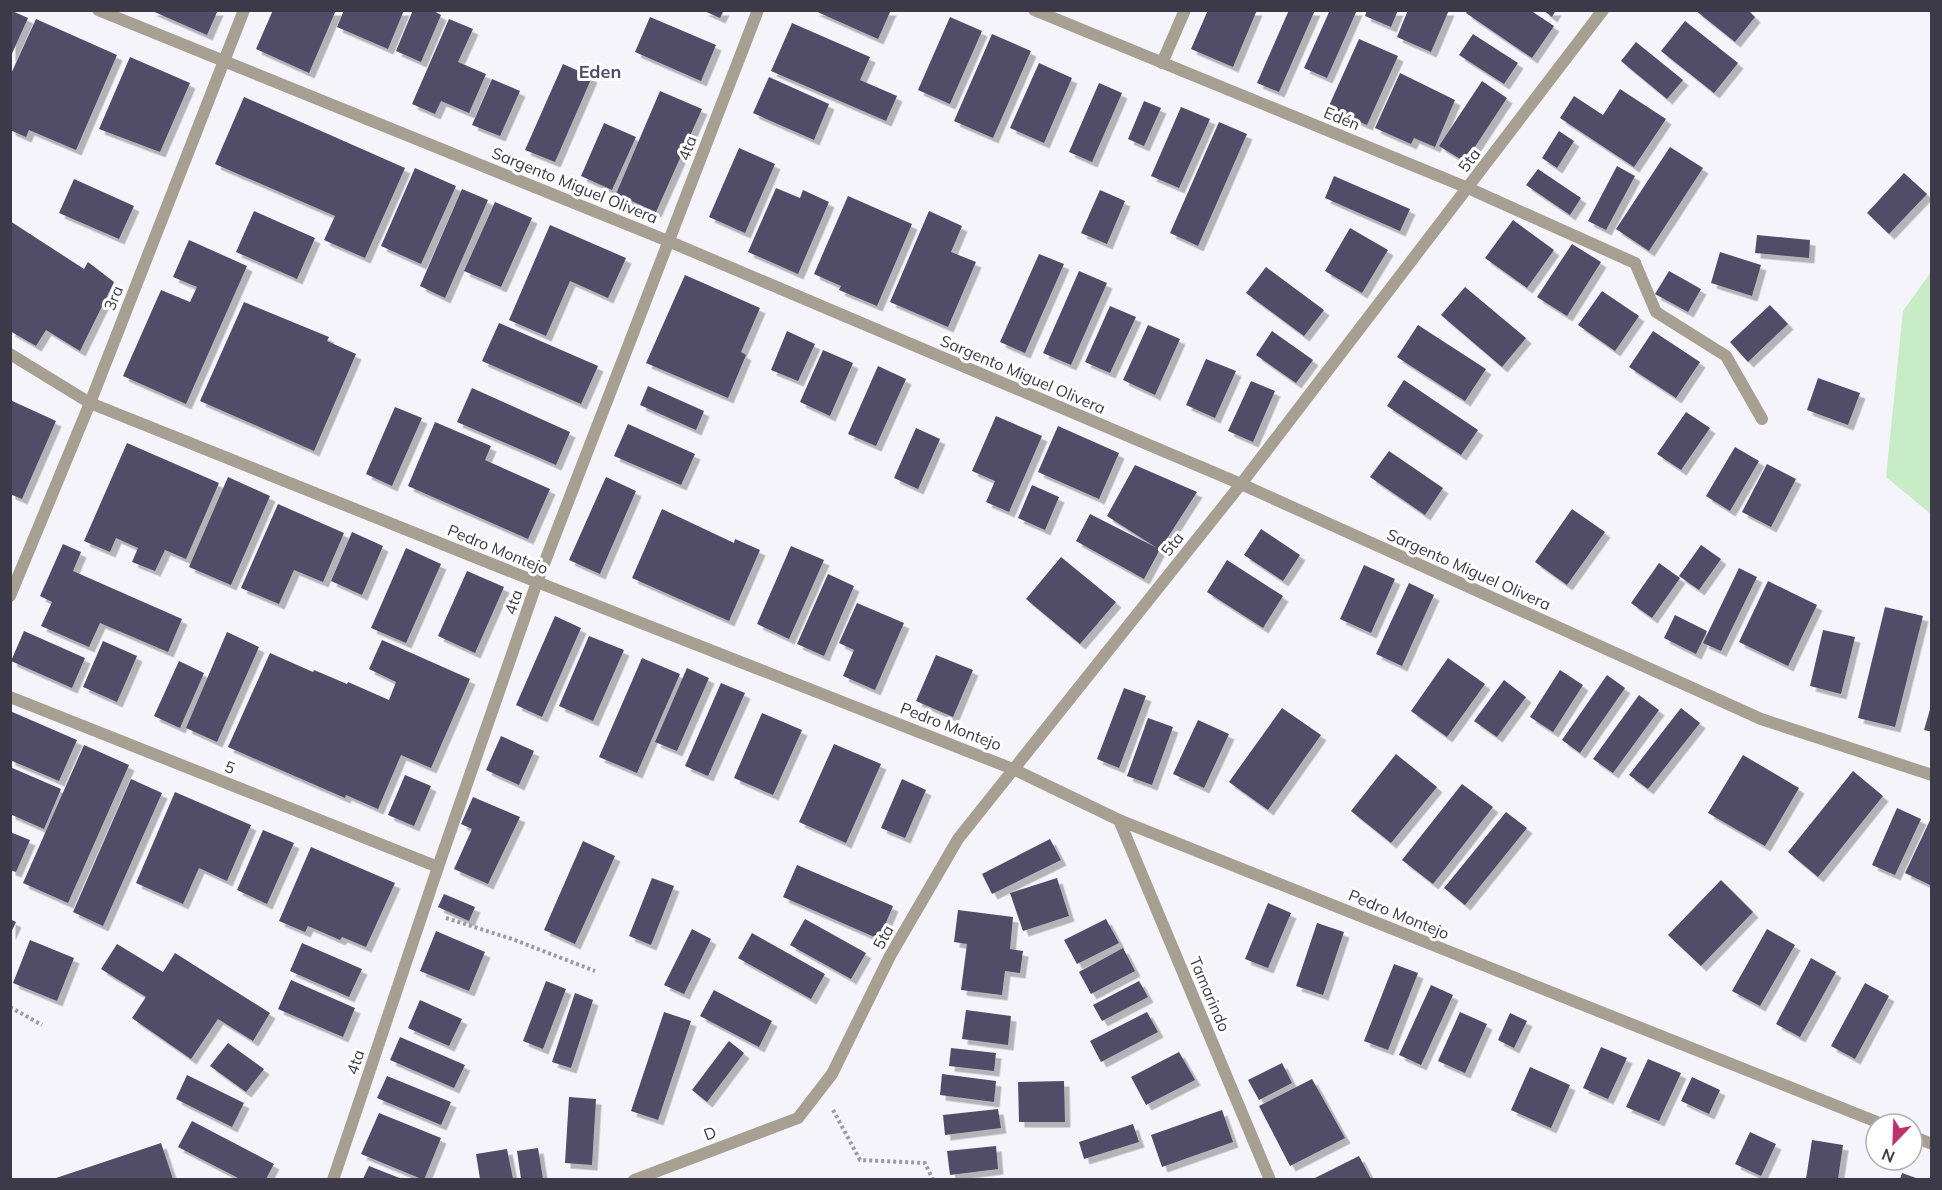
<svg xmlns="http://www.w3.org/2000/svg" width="1942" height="1190" font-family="Mulish,sans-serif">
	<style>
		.green { fill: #c7ecc6 }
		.building { fill: #514d69; filter: url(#shadow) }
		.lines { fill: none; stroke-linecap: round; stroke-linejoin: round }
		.path { stroke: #9c9aa5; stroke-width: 4; stroke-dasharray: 3 3; stroke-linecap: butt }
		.service { stroke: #a79f92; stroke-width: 12 }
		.minor { stroke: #a79f92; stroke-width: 12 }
		.tertiary { stroke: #a79f92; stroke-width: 12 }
		.labels { text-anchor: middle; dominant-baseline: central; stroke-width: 6; stroke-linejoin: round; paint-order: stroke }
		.street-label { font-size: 16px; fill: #3c3a48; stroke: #fff }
		.neighbourhood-label { font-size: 18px; font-weight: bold; fill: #504b67; stroke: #fff }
	</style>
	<defs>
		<filter id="shadow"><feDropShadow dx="5.5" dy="5.5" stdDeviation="0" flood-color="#0004"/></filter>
	</defs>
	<rect width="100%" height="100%" fill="#f5f4fb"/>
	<path class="green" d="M1931 272V514L1886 477 1903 311Z"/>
	<path class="building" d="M10 10 28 18 10 58Z
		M150 10H218L207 35Z
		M273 10H336L309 73 256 49Z
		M344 10H404L388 49 337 27Z
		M413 10H432L441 15 421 62 396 51Z
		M702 10H724L720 18Z
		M813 10H891L878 39Z
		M1208 10H1257L1233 67 1191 49Z
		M1289 10H1315L1279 92 1257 83Z
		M1330 10H1357L1327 78 1304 68Z
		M1367 10H1398L1391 27 1365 16Z
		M1408 10H1449L1431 52 1397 37Z
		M1468 10H1530L1554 26 1532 58 1466 13Z
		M1543 10H1556L1552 17Z
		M1695 10H1748L1755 17 1735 42Z
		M650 17 716 45 701 81 635 52Z
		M950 17 982 31 950 104 918 90Z
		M36 19 117 55 76 150 29 130 26 137 10 130V76Z
		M449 19 473 29 458 62 486 74 469 113 441 101 435 114 412 104Z
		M1685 21 1738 63 1714 93 1661 51Z
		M792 23 870 57 860 80 897 96 886 121 771 71Z
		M992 34 1031 51 993 138 954 121Z
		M1473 34 1518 63 1504 84 1459 55Z
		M1359 39 1398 56 1367 125 1328 108Z
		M1636 42 1683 80 1667 99 1621 61Z
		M130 57 190 83 160 152 99 129Z
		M1039 63 1072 78 1044 143 1010 128Z
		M563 64 592 77 555 162 525 150Z
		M1400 73 1455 100 1435 147 1414 138 1411 144 1375 128Z
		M769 77 829 104 814 140 753 113Z
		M492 79 520 91 500 136 472 125Z
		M1482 81 1507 98 1465 162 1439 146Z
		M1099 83 1122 93 1092 162 1069 152Z
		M1620 89 1666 119 1634 167 1560 118 1574 96 1603 115Z
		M660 91 702 109 656 212 616 194Z
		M244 97 405 168 365 258 324 240 335 216 215 164Z
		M1144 101 1161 108 1144 146 1128 139Z
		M1181 107 1210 119 1179 188 1151 176Z
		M1219 122 1247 134 1198 246 1170 233Z
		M604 123 636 137 612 190 581 176Z
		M1559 131 1574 141 1557 168 1542 158Z
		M1670 147 1703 168 1649 251 1616 229Z
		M739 148 775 164 745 233 709 217Z
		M1617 166 1635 176 1606 230 1588 221Z
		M415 168 456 186 421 264 381 246Z
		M1538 169 1581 198 1570 215 1526 185Z
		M1904 173 1927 194 1889 234 1867 213Z
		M1334 176 1410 209 1400 231 1325 198Z
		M74 179 134 206 119 239 59 213Z
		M776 188 800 198 803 190 829 202 798 274 748 252Z
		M462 189 488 200 445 298 420 286Z
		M1100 190 1125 201 1107 244 1081 233Z
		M848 196 912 224 877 306 839 290 841 286 814 274Z
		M495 202 532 218 501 287 464 271Z
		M254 211 315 238 297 279 236 252Z
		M929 211 962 226 951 252 976 262 948 327 890 302Z
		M1513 220 1554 250 1527 288 1485 258Z
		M10 221 84 269 88 262 114 282 80 351 46 330 36 346 10 331Z
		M550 225 626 258 608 298 570 281 546 336 509 320Z
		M1350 228 1388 250 1362 293 1325 271Z
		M1757 235 1810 240 1809 258 1755 253Z
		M189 240 247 266 186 404 123 376 161 290 190 302 197 287 173 277Z
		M1572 244 1601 262 1567 316 1537 297Z
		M1720 252 1761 265 1752 296 1711 283Z
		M1039 254 1064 264 1025 353 1000 342Z
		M1266 267 1324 310 1304 336 1246 293Z
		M1079 271 1107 283 1071 365 1043 353Z
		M1669 271 1701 289 1688 312 1655 294Z
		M685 275 760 308 741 352 746 355 728 398 646 363Z
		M1465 287 1526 338 1502 367 1441 315Z
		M1602 291 1639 316 1615 351 1578 325Z
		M244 302 329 337 327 341 356 354 314 451 200 401Z
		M1770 305 1788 324 1748 362 1730 342Z
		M1110 306 1136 317 1110 373 1085 362Z
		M499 323 598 366 581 404 482 361Z
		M1148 325 1180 339 1155 395 1123 380Z
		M1418 325 1486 369 1465 401 1397 357Z
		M787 331 815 344 798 381 771 370Z
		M1272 331 1313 360 1296 383 1256 355Z
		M1653 331 1700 362 1676 398 1629 367Z
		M823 350 853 363 830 416 800 402Z
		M1206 359 1236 371 1215 418 1186 405Z
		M878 366 906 379 876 446 848 434Z
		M1818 378 1860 393 1848 425 1807 410Z
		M1404 380 1478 430 1461 455 1387 406Z
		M1251 381 1275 391 1253 442 1228 431Z
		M648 386 704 411 696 430 640 405Z
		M472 388 570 432 556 465 457 422Z
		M10 400 56 421 22 499 10 494Z
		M395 407 422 418 392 486 366 474Z
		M1686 412 1710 428 1681 470 1657 454Z
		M996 416 1042 436 1009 512 986 502 995 481 972 471Z
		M435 422 491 446 485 460 550 489 528 539 408 486Z
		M628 424 695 454 681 485 614 456Z
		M1058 426 1119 453 1099 499 1038 472Z
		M916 428 940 439 918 489 894 478Z
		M127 443 219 483 186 559 165 550 155 571 132 562 138 548 116 538 110 552 84 541Z
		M1735 447 1759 461 1730 511 1706 496Z
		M1389 451 1443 488 1425 515 1370 477Z
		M1767 464 1796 479 1771 527 1742 512Z
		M1135 465 1197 492 1159 551 1144 579 1076 541 1090 514 1157 548 1107 516Z
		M228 477 270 496 231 585 189 567Z
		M606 477 636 491 600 574 569 560Z
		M1032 485 1059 497 1045 530 1018 518Z
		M278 504 344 533 323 582 294 570 279 604 241 588Z
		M662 509 734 543 735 539 760 550 729 621 632 578Z
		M1572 509 1605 532 1567 585 1535 562Z
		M1261 529 1300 555 1283 581 1244 555Z
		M352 532 383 546 362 595 331 581Z
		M63 544 81 552 73 571 182 619 168 652 100 623 89 647 41 626 52 602 40 596Z
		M1701 545 1721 559 1699 590 1679 576Z
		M791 546 824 560 789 639 757 624Z
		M406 548 441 564 406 643 371 628Z
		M1061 557 1116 602 1080 644 1026 599Z
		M1227 560 1283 596 1263 628 1207 592Z
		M1659 563 1680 578 1652 618 1631 603Z
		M1364 565 1395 579 1371 633 1340 619Z
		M1739 568 1757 577 1721 651 1703 643Z
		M467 571 504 587 475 653 438 636Z
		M828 574 854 586 824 656 797 644Z
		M1768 581 1817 605 1788 666 1739 642Z
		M1409 583 1434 595 1402 666 1376 654Z
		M857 603 904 623 875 690 843 676 854 650 839 643Z
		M1885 607 1923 616 1895 727 1858 718Z
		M1675 615 1707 631 1696 654 1664 638Z
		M555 616 581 628 542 717 516 705Z
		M1823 630 1855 637 1841 694 1810 686Z
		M24 631 85 658 72 688 11 661Z
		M227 632 259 647 217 742 186 728Z
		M589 636 624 650 593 721 559 706Z
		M382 640 470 679 431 768 401 755 378 809 346 795 345 798 228 747 270 653 313 672 314 670 347 684 348 682 389 700 396 682 369 669Z
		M103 641 137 656 117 702 83 687Z
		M936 655 973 670 953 717 916 701Z
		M642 658 680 674 637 773 599 757Z
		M1448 658 1485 684 1447 737 1411 711Z
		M179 661 204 673 180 728 154 716Z
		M687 668 709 678 677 751 655 742Z
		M1560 670 1583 685 1553 732 1530 717Z
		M1607 675 1625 688 1580 753 1562 740Z
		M1504 680 1526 697 1497 737 1474 721Z
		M721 683 745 693 708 776 685 766Z
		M1124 688 1146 696 1119 768 1097 759Z
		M1639 695 1659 710 1613 773 1593 759Z
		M1931 706 1932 707V732L1924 730Z
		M1282 708 1321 735 1268 810 1229 782Z
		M1681 708 1700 723 1648 789 1629 775Z
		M10 711 77 740 59 781 10 760Z
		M762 713 802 730 773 795 734 778Z
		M1148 718 1173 727 1152 785 1127 776Z
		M1198 720 1229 734 1204 788 1173 774Z
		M501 736 534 751 519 785 486 770Z
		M834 744 881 764 846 843 799 822Z
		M84 745 129 765 68 903 23 883Z
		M1396 754 1437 787 1391 843 1351 811Z
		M1743 755 1799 788 1765 846 1708 813Z
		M10 767 61 789 44 829 10 814Z
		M1853 771 1883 796 1818 877 1788 852Z
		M405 775 431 786 414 826 388 815Z
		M131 779 162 793 103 926 73 912Z
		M902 779 926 790 905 838 881 828Z
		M1462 784 1493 807 1433 884 1402 860Z
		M175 792 251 825 227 881 199 868 183 904 136 883Z
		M473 797 520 817 488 884 454 869 472 829 461 824Z
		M1897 808 1921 819 1895 875 1872 865Z
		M1506 812 1527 828 1465 905 1444 888Z
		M1932 816V886L1905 873Z
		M263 830 294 843 267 904 237 890Z
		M10 832 30 840 16 872 10 870Z
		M1050 839 1061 860 992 894 982 874Z
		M583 841 615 856 575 944 544 930Z
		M311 847 395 883 366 947 342 937 340 940 308 926 305 932 279 921Z
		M797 865 893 906 879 939 783 897Z
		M652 878 674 886 651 945 629 936Z
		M1057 878 1069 916 1023 931 1010 893Z
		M1721 880 1753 912 1701 966 1668 935Z
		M444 894 475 907 469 921 438 907Z
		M1268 903 1291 913 1268 968 1245 959Z
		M958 910 1013 917 1010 949 1023 951 1020 973 1005 971 1002 995 961 990 967 944 954 942Z
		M10 919 16 922 10 935Z
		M805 919 866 953 851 979 790 945Z
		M1106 919 1119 943 1077 964 1064 940Z
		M1317 923 1344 932 1323 995 1296 986Z
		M692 929 711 939 684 994 664 985Z
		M1767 929 1795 945 1760 1006 1732 991Z
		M436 931 485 952 469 991 420 971Z
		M752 933 825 974 811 999 738 958Z
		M30 940 74 958 57 1001 13 983Z
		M302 943 362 969 349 997 290 971Z
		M117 944 163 972 175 953 270 1013 253 1041 218 1019 191 1059 132 1018 146 997 101 969Z
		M1123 948 1135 971 1091 994 1079 972Z
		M1811 958 1836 972 1800 1037 1776 1024Z
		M1394 964 1418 973 1388 1050 1364 1041Z
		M291 980 355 1008 343 1037 278 1009Z
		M546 981 566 989 543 1049 523 1041Z
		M1139 981 1148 997 1102 1021 1093 1005Z
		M1865 983 1889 996 1855 1059 1831 1046Z
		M1431 985 1453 995 1421 1065 1399 1055Z
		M714 990 772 1021 759 1047 700 1016Z
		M575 993 593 1000 571 1068 552 1062Z
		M420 1000 462 1019 449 1046 408 1028Z
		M966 1010 1011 1016 1008 1045 962 1039Z
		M664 1012 691 1021 658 1120 631 1111Z
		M1147 1012 1158 1032 1101 1062 1090 1041Z
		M1460 1012 1487 1024 1465 1073 1438 1061Z
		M1510 1013 1527 1021 1514 1048 1498 1040Z
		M400 1037 465 1065 454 1088 390 1060Z
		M729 1041 744 1053 707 1102 692 1090Z
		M228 1043 264 1069 246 1092 210 1066Z
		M1601 1047 1627 1058 1608 1099 1583 1088Z
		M951 1048 996 1053 994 1071 949 1066Z
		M1179 1052 1195 1080 1146 1105 1131 1077Z
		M1648 1059 1681 1073 1659 1121 1626 1107Z
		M1282 1063 1292 1083 1259 1100 1248 1080Z
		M1530 1067 1570 1085 1551 1128 1511 1110Z
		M942 1074 996 1081 994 1102 940 1095Z
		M187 1075 244 1103 232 1127 176 1099Z
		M387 1076 451 1102 441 1125 377 1098Z
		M1692 1077 1720 1090 1709 1114 1681 1101Z
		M1312 1079 1345 1138 1290 1166 1259 1106Z
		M1064 1081 1065 1122H1019L1018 1082Z
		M569 1097 596 1099 592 1165 565 1163Z
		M998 1109 1001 1128 945 1135 943 1115Z
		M1222 1110 1233 1142 1162 1167 1151 1135Z
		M379 1113 441 1138 424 1180 361 1154Z
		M192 1121 274 1164 266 1179H240L178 1147Z
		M1133 1124 1139 1142 1084 1159 1079 1142Z
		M1750 1132 1776 1144 1761 1176 1735 1164Z
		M1812 1140 1843 1145 1838 1179H1806Z
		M161 1143 173 1179H53Z
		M996 1146 998 1169 950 1175 947 1151Z
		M538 1148 543 1179H521L517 1151Z
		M507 1149 513 1179H480L476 1154Z
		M1359 1156 1371 1179H1313Z
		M369 1166 402 1179H363Z
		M1902 1173 1916 1178V1179H1900Z"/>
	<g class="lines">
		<path class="path" d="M446 918 512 939 595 971
			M10 1007 42 1025
			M833 1110 860 1160 925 1163 933 1180"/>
		<path class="service" d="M1162 63 1185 10
			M1635 263 1656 312 1726 356 1762 419"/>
		<path class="minor" d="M98 10 668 241 1241 484 1761 719 1932 775
			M758 10 537 582 1013 769 1119 820 1882 1124
			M1034 10 1468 188 1635 263
			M10 596 90 403 244 10
			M10 697 438 867
			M1119 820 1270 1180
			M1912 1136 1932 1144
			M634 1180 798 1118 832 1074 890 956 958 839 1241 484 1603 10"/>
		<path class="tertiary" d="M10 354 90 403 537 582 438 867 333 1180"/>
	</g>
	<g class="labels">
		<g class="street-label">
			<text transform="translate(1342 118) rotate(22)">Edén</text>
			<text transform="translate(687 148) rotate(-69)">4ta</text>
			<text transform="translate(1469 160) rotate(-53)">5ta</text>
			<text transform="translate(575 185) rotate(22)">Sargento Miguel Olivera</text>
			<text transform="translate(113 298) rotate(-68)">3ra</text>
			<text transform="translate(1023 374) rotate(23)">Sargento Miguel Olivera</text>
			<text transform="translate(1172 544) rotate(-51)">5ta</text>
			<text transform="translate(498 549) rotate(22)">Pedro Montejo</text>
			<text transform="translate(1469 569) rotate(24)">Sargento Miguel Olivera</text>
			<text transform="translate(513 602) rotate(-71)">4ta</text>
			<text transform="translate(951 726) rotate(21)">Pedro Montejo</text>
			<text transform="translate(230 767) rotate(22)">5</text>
			<text transform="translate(1399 914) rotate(22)">Pedro Montejo</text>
			<text transform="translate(883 937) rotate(-61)">5ta</text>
			<text transform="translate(1210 994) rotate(67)">Tamarindo</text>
			<text transform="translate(355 1062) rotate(-71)">4ta</text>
			<text transform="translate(710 1133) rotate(-21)">D</text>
		</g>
		<g class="neighbourhood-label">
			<text x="600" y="71">Eden</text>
		</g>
	</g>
	<rect width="1942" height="1190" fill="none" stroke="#3c3a48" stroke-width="24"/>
	<g transform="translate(1894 1142) rotate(203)"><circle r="28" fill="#ffffff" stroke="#b1b0b6" stroke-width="1.5"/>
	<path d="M0-4.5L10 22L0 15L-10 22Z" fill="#bd326c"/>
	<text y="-9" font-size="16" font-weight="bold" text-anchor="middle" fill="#3c3a48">N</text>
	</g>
</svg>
